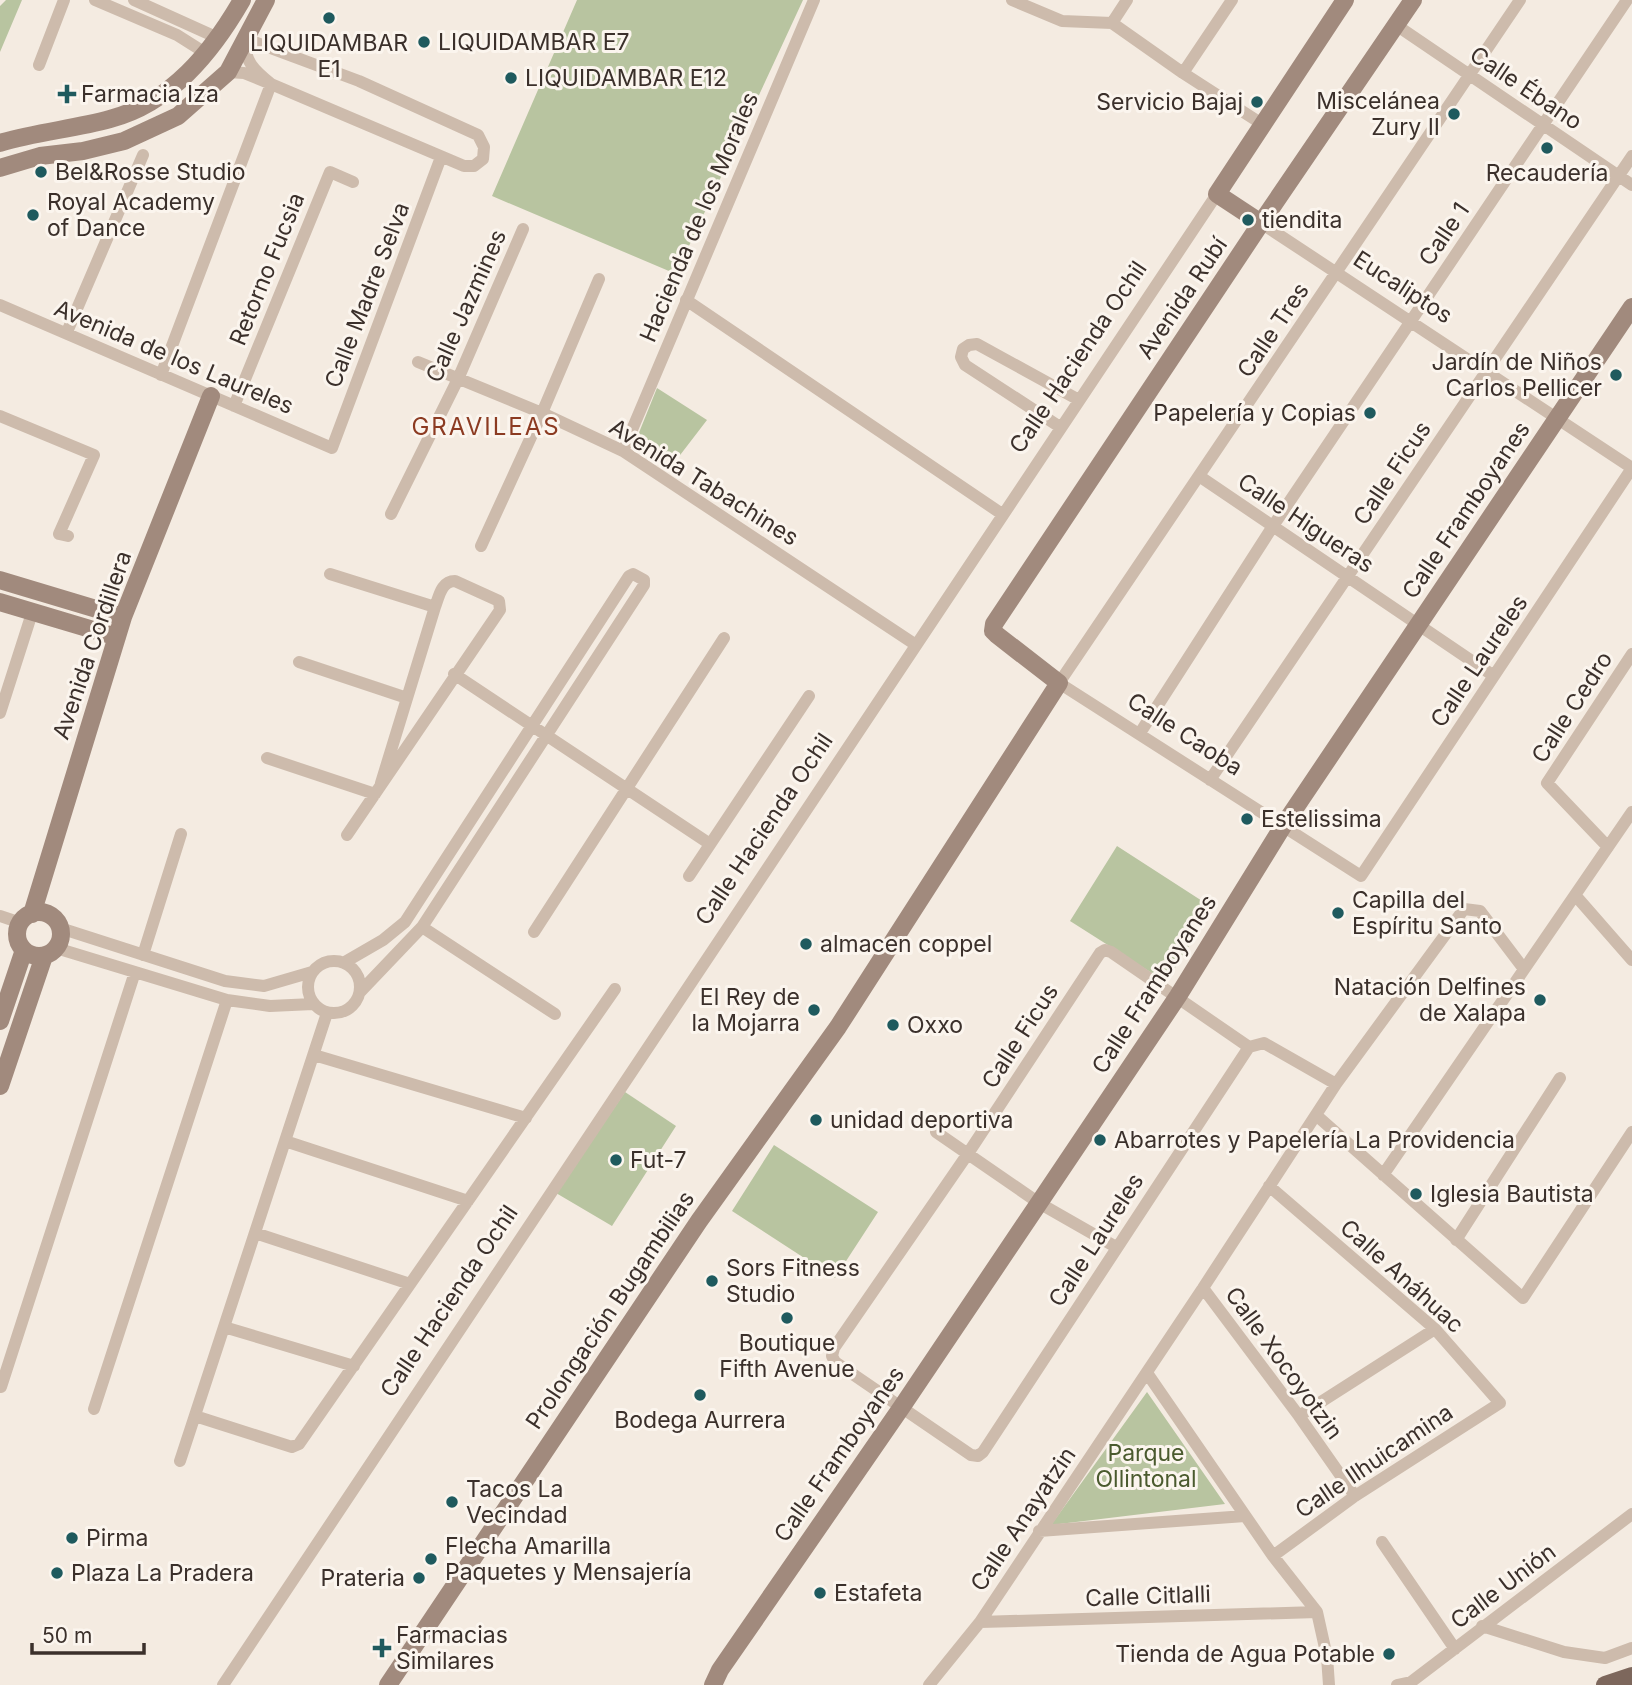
<svg xmlns="http://www.w3.org/2000/svg" width="1632" height="1685" font-family="Inter,sans-serif">
	<style>
		.green { fill: #b8c4a0 }
		.lines { fill: none; stroke-linecap: round; stroke-linejoin: round }
		.street { stroke: #cdbbac; stroke-width: 12 }
		.secondary { stroke: #a18a7d; stroke-width: 18 }
		.primary { stroke: #7d675c; stroke-width: 18 }
		.poi-dot { fill: #1f5a5e; stroke: #fbf5ee; stroke-width: 2.5 }
		.labels { text-anchor: middle; dominant-baseline: central; stroke-width: 6; stroke-linejoin: round; paint-order: stroke }
		.poi-label { font-size: 23px; fill: #3b302b; stroke: #fbf5ee; text-anchor: start }
		.street-label { font-size: 23px; fill: #3b302b; stroke: #fbf5ee }
		.park-label { font-size: 23px; fill: #4a5a2e; stroke: #fbf5ee }
		.neighbourhood-label { font-size: 24px; letter-spacing: 2px; fill: #8c3b22; stroke: #fbf5ee }
	</style>
	<rect width="100%" height="100%" fill="#f4ebe1"/>
	<path class="green" d="M6 0H22L0 52V6Z
		M577 0H803L676 274 492 196Z
		M657 388 707 420 674 463 636 440Z
		M1117 846 1213 908 1166 982 1070 921Z
		M625 1092 676 1126 612 1226 556 1193Z
		M774 1145 878 1212 835 1278 732 1211Z
		M1147 1392 1225 1504 1051 1525Z"/>
	<g class="lines">
		<path class="street" d="M95 0 177 35 207 54
			M134 0 218 38
			M1012 0 1062 21 1112 23
			M1520 0 1059 683 1361 876 1632 468
			M1112 23 1183 73 1262 124
			M1112 23 1127 0
			M1396 25 1632 185
			M39 65 64 0
			M1183 73 1232 0
			M1261 223 1632 468
			M686 300 1002 514
			M0 305 332 448 441 157
			M67 332 143 155
			M418 362 542 413 623 451 916 645
			M161 375 271 84C255 71 243 61 246 39L359 81 478 135 484 147 483 159 474 166H464L271 84 244 73 228 72
			M234 406 330 172 353 182
			M0 416 94 455 59 534 68 536
			M1060 427 965 365 961 357 963 349 969 345 977 344 1079 400
			M623 451 814 0
			M1199 476 1494 676
			M391 514 458 379 523 229
			M481 546 542 413 599 279
			M330 574 435 607
			M299 662 407 698
			M454 674 710 844
			M0 713 32 613
			M1140 733 1273 526 1627 0
			M267 758 375 794
			M1210 780 1632 156
			M347 835 500 610 499 601 455 581C441 581 439 597 435 607L381 783
			M1608 847 1547 783 1632 654
			M689 876 809 696
			M1575 895 1632 960
			M0 916 21 923
			M422 927 555 1014
			M60 928 225 981 264 986 312 972
			M534 932 724 638
			M56 948 227 1000 270 1006 313 1004
			M1105 950 1111 952 1249 1047 983 1452 978 1456 971 1455 835 1362 832 1356 834 1348 967 1155 1100 953Z
			M143 955 181 834
			M308 987a26 26 0 1 1 52 0a26 26 0 1 1-52 0Z
			M345 962 383 940 405 922 629 576 633 574 644 580V585L422 927 360 992
			M1249 1047 1264 1043 1336 1084
			M314 1055 526 1118
			M1316 1115 1523 1298 1632 1132
			M936 1132 1039 1203 1116 1247
			M285 1141 468 1201
			M1383 1175 1632 812
			M1269 1186 1435 1329 1500 1403 1355 1496 1273 1556
			M255 1233 410 1284
			M1456 1240 1560 1078
			M1203 1288 1299 1416 1355 1496
			M224 1327 354 1366
			M1147 1373 1273 1556 1317 1612 1327 1657 1329 1685
			M1 1387 135 972
			M94 1409 227 1000
			M195 1416 292 1447 299 1444 615 989
			M1299 1416 1435 1329
			M180 1461 327 1013
			M1039 1531 1245 1516
			M1382 1542 1455 1649
			M980 1622 1317 1612
			M1482 1626 1564 1652 1605 1658 1632 1648
			M223 1685 1217 194
			M929 1685 980 1622 1203 1288 1336 1084 1464 909 1480 911 1524 969
			M1397 1685 1411 1682 1632 1514"/>
		<path class="secondary" d="M0 143C36 132 74 129 110 119 171 103 212 52 242 0
			M0 168 40 156 83 151 124 141 178 116 228 72 266 0
			M1261 223 1217 194 1345 0
			M0 580 123 617
			M0 602 117 637
			M17 934a22 22 0 1 1 44 0a22 22 0 1 1-44 0Z
			M32 914 123 617 211 396
			M0 1021 24 950
			M0 1086 44 956
			M388 1685 699 1221 838 1027 1059 683 997 635 993 631 994 624 1261 223 1413 0
			M713 1685 720 1670 901 1408 1039 1203 1178 996 1283 826 1632 307"/>
		<path class="primary" d="M1605 1685 1632 1676"/>
	</g>
	<g class="poi-dot">
		<circle cx="329" cy="18" r="7"/>
		<circle cx="424" cy="42" r="7"/>
		<circle cx="511" cy="78" r="7"/>
		<path d="M63.5 83.5h7v7h7v7h-7v7h-7v-7h-7v-7h7z"/>
		<circle cx="1257" cy="102" r="7"/>
		<circle cx="1454" cy="114" r="7"/>
		<circle cx="1547" cy="148" r="7"/>
		<circle cx="41" cy="172" r="7"/>
		<circle cx="33" cy="215" r="7"/>
		<circle cx="1248" cy="220" r="7"/>
		<circle cx="1616" cy="375" r="7"/>
		<circle cx="1370" cy="413" r="7"/>
		<circle cx="1247" cy="819" r="7"/>
		<circle cx="1338" cy="913" r="7"/>
		<circle cx="806" cy="944" r="7"/>
		<circle cx="1540" cy="1000" r="7"/>
		<circle cx="814" cy="1010" r="7"/>
		<circle cx="893" cy="1025" r="7"/>
		<circle cx="816" cy="1120" r="7"/>
		<circle cx="1100" cy="1140" r="7"/>
		<circle cx="616" cy="1160" r="7"/>
		<circle cx="1416" cy="1194" r="7"/>
		<circle cx="712" cy="1281" r="7"/>
		<circle cx="787" cy="1318" r="7"/>
		<circle cx="700" cy="1395" r="7"/>
		<circle cx="452" cy="1502" r="7"/>
		<circle cx="72" cy="1538" r="7"/>
		<circle cx="431" cy="1559" r="7"/>
		<circle cx="57" cy="1573" r="7"/>
		<circle cx="419" cy="1578" r="7"/>
		<circle cx="820" cy="1593" r="7"/>
		<path d="M378.5 1637.5h7v7h7v7h-7v7h-7v-7h-7v-7h7z"/>
		<circle cx="1389" cy="1654" r="7"/>
	</g>
	<g class="labels">
		<g class="poi-label">
			<text x="438" y="42">LIQUIDAMBAR E7</text>
			<text x="329" y="43" text-anchor="middle">LIQUIDAMBAR<tspan x="329" dy="26">E1</tspan></text>
			<text x="525" y="78">LIQUIDAMBAR E12</text>
			<text x="81" y="94">Farmacia Iza</text>
			<text x="1440" y="101" text-anchor="end">Miscelánea<tspan x="1440" dy="26">Zury II</tspan></text>
			<text x="1243" y="102" text-anchor="end">Servicio Bajaj</text>
			<text x="55" y="172">Bel&amp;Rosse Studio</text>
			<text x="1547" y="173" text-anchor="middle">Recaudería</text>
			<text x="47" y="202">Royal Academy<tspan x="47" dy="26">of Dance</tspan></text>
			<text x="1262" y="220">tiendita</text>
			<text x="1602" y="362" text-anchor="end">Jardín de Niños<tspan x="1602" dy="26">Carlos Pellicer</tspan></text>
			<text x="1356" y="413" text-anchor="end">Papelería y Copias</text>
			<text x="1261" y="819">Estelissima</text>
			<text x="1352" y="900">Capilla del<tspan x="1352" dy="26">Espíritu Santo</tspan></text>
			<text x="820" y="944">almacen coppel</text>
			<text x="1526" y="987" text-anchor="end">Natación Delfines<tspan x="1526" dy="26">de Xalapa</tspan></text>
			<text x="800" y="997" text-anchor="end">El Rey de<tspan x="800" dy="26">la Mojarra</tspan></text>
			<text x="907" y="1025">Oxxo</text>
			<text x="830" y="1120">unidad deportiva</text>
			<text x="1114" y="1140">Abarrotes y Papelería La Providencia</text>
			<text x="630" y="1160">Fut-7</text>
			<text x="1430" y="1194">Iglesia Bautista</text>
			<text x="726" y="1268">Sors Fitness<tspan x="726" dy="26">Studio</tspan></text>
			<text x="787" y="1343" text-anchor="middle">Boutique<tspan x="787" dy="26">Fifth Avenue</tspan></text>
			<text x="700" y="1420" text-anchor="middle">Bodega Aurrera</text>
			<text x="466" y="1489">Tacos La<tspan x="466" dy="26">Vecindad</tspan></text>
			<text x="86" y="1538">Pirma</text>
			<text x="445" y="1546">Flecha Amarilla<tspan x="445" dy="26">Paquetes y Mensajería</tspan></text>
			<text x="71" y="1573">Plaza La Pradera</text>
			<text x="405" y="1578" text-anchor="end">Prateria</text>
			<text x="834" y="1593">Estafeta</text>
			<text x="396" y="1635">Farmacias<tspan x="396" dy="26">Similares</tspan></text>
			<text x="1375" y="1654" text-anchor="end">Tienda de Agua Potable</text>
		</g>
		<g class="street-label">
			<text transform="translate(1526 88) rotate(34)">Calle Ébano</text>
			<text transform="translate(699 217) rotate(-67)">Hacienda de los Morales</text>
			<text transform="translate(1444 234) rotate(-56)">Calle 1</text>
			<text transform="translate(267 269) rotate(-68)">Retorno Fucsia</text>
			<text transform="translate(1403 287) rotate(33)">Eucaliptos</text>
			<text transform="translate(367 295) rotate(-69)">Calle Madre Selva</text>
			<text transform="translate(1182 298) rotate(-56)">Avenida Rubí</text>
			<text transform="translate(466 306) rotate(-66)">Calle Jazmines</text>
			<text transform="translate(1273 330) rotate(-56)">Calle Tres</text>
			<text transform="translate(174 357) rotate(23)">Avenida de los Laureles</text>
			<text transform="translate(1078 357) rotate(-56)">Calle Hacienda Ochil</text>
			<text transform="translate(1392 473) rotate(-56)">Calle Ficus</text>
			<text transform="translate(704 482) rotate(32)">Avenida Tabachines</text>
			<text transform="translate(1466 510) rotate(-56)">Calle Framboyanes</text>
			<text transform="translate(1306 523) rotate(34)">Calle Higueras</text>
			<text transform="translate(92 645) rotate(-71)">Avenida Cordillera</text>
			<text transform="translate(1479 661) rotate(-56)">Calle Laureles</text>
			<text transform="translate(1572 707) rotate(-57)">Calle Cedro</text>
			<text transform="translate(1185 734) rotate(33)">Calle Caoba</text>
			<text transform="translate(764 829) rotate(-56)">Calle Hacienda Ochil</text>
			<text transform="translate(1154 984) rotate(-57)">Calle Framboyanes</text>
			<text transform="translate(1020 1036) rotate(-57)">Calle Ficus</text>
			<text transform="translate(1096 1240) rotate(-57)">Calle Laureles</text>
			<text transform="translate(1402 1276) rotate(42)">Calle Anáhuac</text>
			<text transform="translate(449 1301) rotate(-56)">Calle Hacienda Ochil</text>
			<text transform="translate(610 1310) rotate(-56)">Prolongación Bugambilias</text>
			<text transform="translate(1284 1363) rotate(54)">Calle Xocoyotzin</text>
			<text transform="translate(839 1454) rotate(-55)">Calle Framboyanes</text>
			<text transform="translate(1374 1461) rotate(-34)">Calle Ilhuicamina</text>
			<text transform="translate(1023 1519) rotate(-56)">Calle Anayatzin</text>
			<text transform="translate(1503 1586) rotate(-37)">Calle Unión</text>
			<text transform="translate(1148 1596) rotate(-2)">Calle Citlalli</text>
		</g>
		<g class="park-label">
			<text x="1146" y="1453">Parque<tspan x="1146" dy="26">Ollintonal</tspan></text>
		</g>
		<g class="neighbourhood-label">
			<text x="486" y="426">GRAVILEAS</text>
		</g>
	</g>
	<path d="M32 1643v10h112v-10" fill="none" stroke="#3b302b" stroke-width="3.5"/>
	<text x="42" y="1643" font-size="21" fill="#3b302b" stroke="#fbf5ee" stroke-width="5" paint-order="stroke">50 m</text>
</svg>
